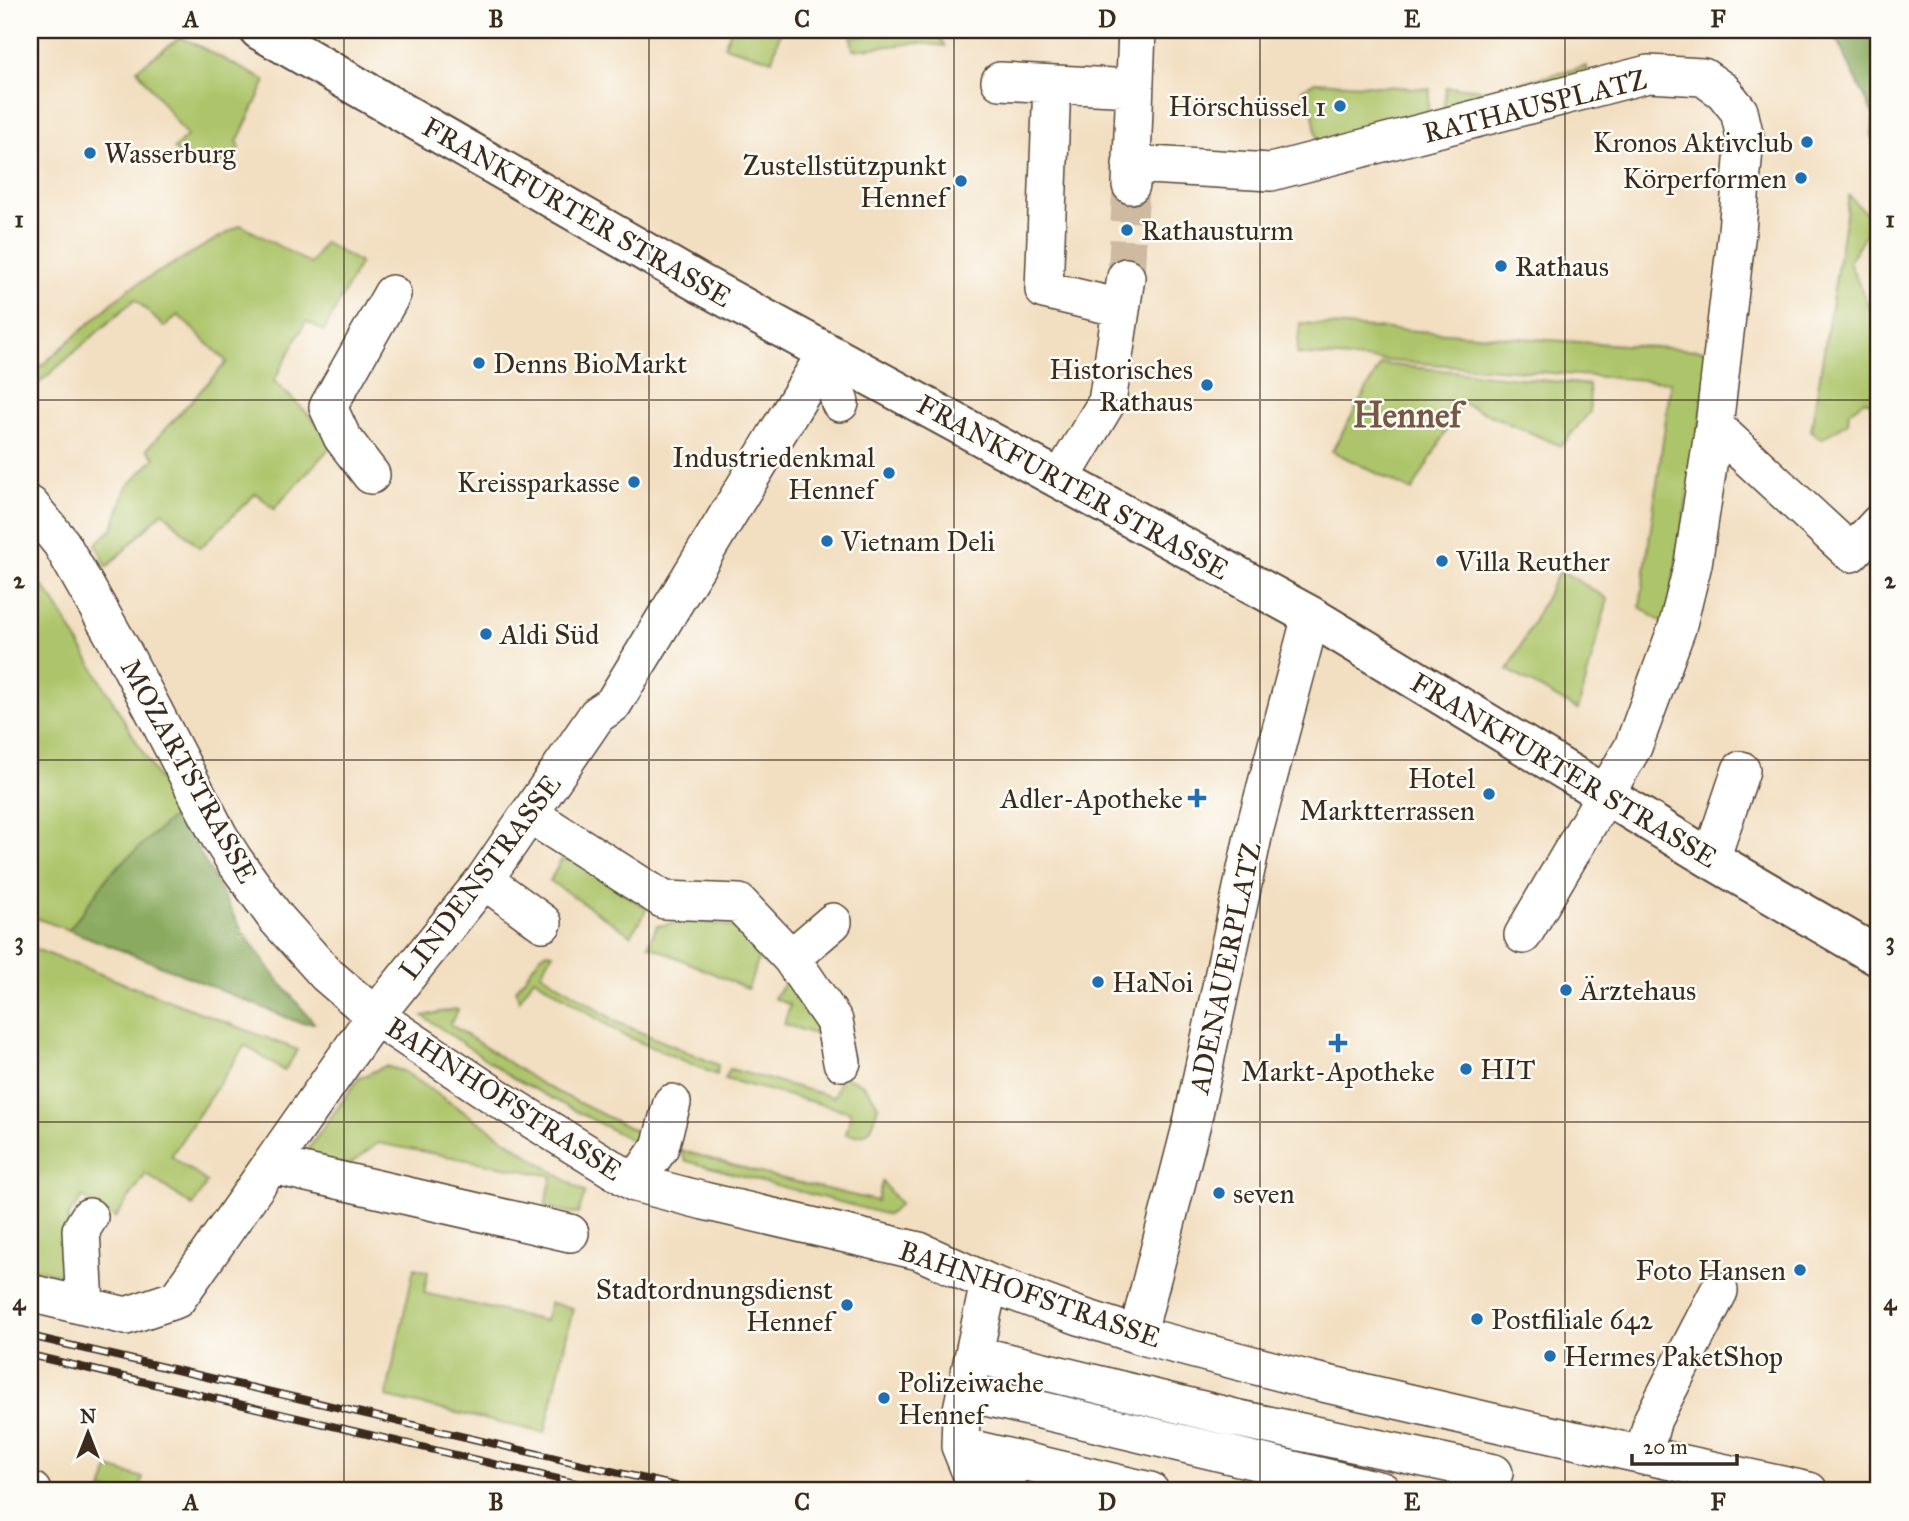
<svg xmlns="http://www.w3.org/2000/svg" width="1909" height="1521" font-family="'IM FELL Great Primer',serif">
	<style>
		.green { fill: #adc56a; stroke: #747844; stroke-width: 2 }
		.forest { fill: #8aaa5e; stroke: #626a3e; stroke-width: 2 }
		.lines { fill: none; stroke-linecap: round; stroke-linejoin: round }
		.minor-tunnel { stroke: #cdbaa0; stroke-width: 37; stroke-dasharray: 37 18; stroke-linecap: butt }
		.minor-casing { stroke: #564536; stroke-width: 40 }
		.major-casing { stroke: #564536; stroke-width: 42 }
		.minor { stroke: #fff; stroke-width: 37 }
		.major { stroke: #fff; stroke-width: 38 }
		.rail-casing { stroke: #3b2a1e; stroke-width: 8 }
		.rail { stroke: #fdfcf7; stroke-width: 5; stroke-dasharray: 16; stroke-linecap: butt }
		.grid { fill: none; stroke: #3b2a1e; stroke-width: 2; stroke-opacity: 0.55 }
		.poi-dot { fill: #1f6fb2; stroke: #fdfcf7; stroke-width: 2.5 }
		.labels { text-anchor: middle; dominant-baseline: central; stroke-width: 5; stroke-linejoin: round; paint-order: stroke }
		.poi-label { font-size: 28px; fill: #3b2a1e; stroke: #fdfcf7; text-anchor: start }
		.street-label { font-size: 28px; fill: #3b2a1e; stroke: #fdfcf7 }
		.district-label { font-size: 35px; font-weight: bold; fill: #7a5743; stroke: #fdfcf7 }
		.neatline { fill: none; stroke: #3b2a1e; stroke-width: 2.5 }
		.grid-label { font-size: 23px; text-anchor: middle; font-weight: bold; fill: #3b2a1e }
	</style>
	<rect width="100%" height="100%" fill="#fdfcf7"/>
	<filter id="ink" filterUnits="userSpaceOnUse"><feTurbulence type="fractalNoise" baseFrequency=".0143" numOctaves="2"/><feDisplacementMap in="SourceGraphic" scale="14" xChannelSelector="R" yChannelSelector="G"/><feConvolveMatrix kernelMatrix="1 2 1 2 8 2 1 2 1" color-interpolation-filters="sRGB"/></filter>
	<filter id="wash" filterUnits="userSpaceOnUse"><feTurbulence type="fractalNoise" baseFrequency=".00686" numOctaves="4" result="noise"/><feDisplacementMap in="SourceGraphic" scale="28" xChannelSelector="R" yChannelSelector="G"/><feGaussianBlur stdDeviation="1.57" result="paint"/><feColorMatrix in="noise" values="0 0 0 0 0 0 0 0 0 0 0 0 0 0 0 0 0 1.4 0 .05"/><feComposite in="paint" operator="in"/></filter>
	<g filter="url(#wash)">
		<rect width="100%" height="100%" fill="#f2dec0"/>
		<path class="green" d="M731 30H781L772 60 724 46Z
			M889 30H935L945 46 918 43 853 50 851 37 889 33Z
			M181 37 266 81 237 142 240 146 233 158 208 169 188 164 174 149 187 136 137 69Z
			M1587 66V77L1443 114 1446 87 1480 89V93Z
			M1315 82 1430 89 1427 119 1318 144 1312 108 1302 89Z
			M1849 196 1873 221 1849 262 1879 329V399L1873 404 1865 400 1849 411 1848 422 1821 439 1811 431Z
			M241 225 311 264 324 242 360 263 324 331 306 321 274 381 336 441 274 509 256 493 200 548 163 512 107 567 96 544 113 528 126 488 155 458 147 449 227 362 178 315 164 327 135 299 30 391V376L127 290Z
			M1300 323 1712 351 1666 623 1660 621 1640 607 1671 382 1297 354Z
			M1381 364 1589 385 1590 412 1561 446 1462 403 1412 491 1332 451Z
			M1560 570 1608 599 1578 710 1508 670Z
			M30 571 53 599 178 812 110 874 69 930 30 916Z
			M561 860H576L647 909 631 935 550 881Z
			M696 920 737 928 761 952 748 989 648 945 657 926Z
			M30 947 298 1050 284 1071 245 1045 171 1156 207 1182 193 1206 146 1174 115 1218 83 1197 68 1216 71 1277 30 1268Z
			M548 952 553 953 541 973 619 1023 718 1065 717 1075 621 1034 534 978 519 1001 516 990 541 955Z
			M786 981 824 1021 820 1036 784 1024 790 1005 774 998Z
			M455 1009 458 1010 450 1024 543 1085 636 1131 640 1135 633 1141 513 1078 423 1016Z
			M385 1066 403 1071 585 1193 578 1214 545 1207 552 1176 378 1143 349 1165 326 1161 307 1151 359 1078Z
			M730 1069 834 1097 841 1075C863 1084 865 1083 878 1105 874 1126 871 1140 846 1134L851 1112 725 1079Z
			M680 1150 771 1176 877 1201 882 1182 900 1204 888 1215 686 1161Z
			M414 1268 428 1272 424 1293 545 1321 550 1303 573 1308 545 1433 386 1397Z
			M109 1468 143 1478 139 1491H102Z"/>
		<path class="forest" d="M1817 30H1869L1879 49V146L1872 137 1874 116 1834 34Z
			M178 812 242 931 278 980 314 1023H300L157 964 69 930 110 874Z"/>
	</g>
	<g filter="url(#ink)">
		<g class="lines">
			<path class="minor-tunnel" d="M1126 277 1131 185"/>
			<g class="minor-casing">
				<path id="minor" d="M1000 81 1133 88
					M1052 84 1044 290 1121 308
					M1131 164 1271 172 1648 74 1703 77 1723 91 1739 111 1745 137 1737 231 1714 426 1693 564 1677 628 1633 747 1523 935
					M1131 185 1137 30
					M826 353 840 403
					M1714 426 1851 553 1879 523
					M371 475 342 437 328 407 392 294
					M1060 480 1107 402 1126 277
					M30 505 61 543 123 652 219 836 234 860 276 918 326 974 375 1016 501 1100 635 1183 704 1201 919 1251 989 1283 1079 1316 1138 1335 1310 1380 1505 1425 1809 1491
					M529 814 664 900 739 903 791 958 834 1021 842 1062
					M1711 859 1741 770
					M484 880 543 923
					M791 958 833 922
					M272 1165 570 1233
					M635 1183 660 1147 672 1103
					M989 1283 961 1414 960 1446 971 1473 1009 1491
					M30 1293 126 1316 177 1299 375 1016 484 880 597 715 613 704 826 353
					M85 1306 81 1230 89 1217
					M1141 1321 1192 1123 1254 832 1311 616
					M974 1354 1235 1418 1494 1473
					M965 1392 1382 1491
					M960 1446 1150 1491
					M1643 1456 1653 1419 1719 1291
					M30 1491H32"/>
			</g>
			<g class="major-casing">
				<path id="major" d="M259 30 701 284 1311 616 1711 859 1879 957"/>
			</g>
			<use href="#minor" class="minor"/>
			<use href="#major" class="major"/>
			<g class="rail-casing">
				<path id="rail" d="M30 1336 697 1491
					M30 1355 609 1491"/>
			</g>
			<use href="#rail" class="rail"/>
		</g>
	</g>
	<path class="grid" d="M344 30V1491M649 30V1491M954 30V1491M1260 30V1491M1565 30V1491M30 400H1879M30 760H1879M30 1122H1879"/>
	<g class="poi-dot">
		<circle cx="1340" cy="106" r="7"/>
		<circle cx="1807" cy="142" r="7"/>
		<circle cx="90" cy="153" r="7"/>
		<circle cx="1801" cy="178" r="7"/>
		<circle cx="961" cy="181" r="7"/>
		<circle cx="1127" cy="230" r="7"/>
		<circle cx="1501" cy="266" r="7"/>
		<circle cx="479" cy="363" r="7"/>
		<circle cx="1207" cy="385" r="7"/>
		<circle cx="889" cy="473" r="7"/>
		<circle cx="634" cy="482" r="7"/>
		<circle cx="827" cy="541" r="7"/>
		<circle cx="1442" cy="561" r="7"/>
		<circle cx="486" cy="634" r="7"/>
		<circle cx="1489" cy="794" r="7"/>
		<path d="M1193.5 787.5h7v7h7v7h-7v7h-7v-7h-7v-7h7z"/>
		<circle cx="1098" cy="982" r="7"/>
		<circle cx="1566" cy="990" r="7"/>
		<path d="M1334.5 1032.5h7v7h7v7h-7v7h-7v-7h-7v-7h7z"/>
		<circle cx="1466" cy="1069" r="7"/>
		<circle cx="1219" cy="1193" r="7"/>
		<circle cx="1800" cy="1270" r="7"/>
		<circle cx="847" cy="1305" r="7"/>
		<circle cx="1477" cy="1319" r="7"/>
		<circle cx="1550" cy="1356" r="7"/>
		<circle cx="884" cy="1398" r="7"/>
	</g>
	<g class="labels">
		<g class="poi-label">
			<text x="1326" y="106" text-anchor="end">Hörschüssel 1</text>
			<text x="1793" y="142" text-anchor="end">Kronos Aktivclub</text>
			<text x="104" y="153">Wasserburg</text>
			<text x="947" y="165" text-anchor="end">Zustellstützpunkt<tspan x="947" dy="32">Hennef</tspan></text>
			<text x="1787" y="178" text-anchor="end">Körperformen</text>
			<text x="1141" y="230">Rathausturm</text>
			<text x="1515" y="266">Rathaus</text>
			<text x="493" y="363">Denns BioMarkt</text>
			<text x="1193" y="369" text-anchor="end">Historisches<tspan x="1193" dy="32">Rathaus</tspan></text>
			<text x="875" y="457" text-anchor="end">Industriedenkmal<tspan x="875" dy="32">Hennef</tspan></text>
			<text x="620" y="482" text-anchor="end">Kreissparkasse</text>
			<text x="841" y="541">Vietnam Deli</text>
			<text x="1456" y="561">Villa Reuther</text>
			<text x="500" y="634">Aldi Süd</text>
			<text x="1475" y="778" text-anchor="end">Hotel<tspan x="1475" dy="32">Marktterrassen</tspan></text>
			<text x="1183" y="798" text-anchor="end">Adler-Apotheke</text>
			<text x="1112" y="982">HaNoi</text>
			<text x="1580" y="990">Ärztehaus</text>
			<text x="1480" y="1069">HIT</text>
			<text x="1338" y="1071" text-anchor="middle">Markt-Apotheke</text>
			<text x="1233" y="1193">seven</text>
			<text x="1786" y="1270" text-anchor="end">Foto Hansen</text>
			<text x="833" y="1289" text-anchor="end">Stadtordnungsdienst<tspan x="833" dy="32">Hennef</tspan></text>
			<text x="1491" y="1319">Postfiliale 642</text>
			<text x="1564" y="1356">Hermes PaketShop</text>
			<text x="898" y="1382">Polizeiwache<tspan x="898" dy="32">Hennef</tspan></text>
		</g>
		<g class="street-label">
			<text transform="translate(1535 106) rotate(-14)">RATHAUSPLATZ</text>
			<text transform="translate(577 212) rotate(30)">FRANKFURTER STRASSE</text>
			<text transform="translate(1073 487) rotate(29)">FRANKFURTER STRASSE</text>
			<text transform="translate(1564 770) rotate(31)">FRANKFURTER STRASSE</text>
			<text transform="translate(189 771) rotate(61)">MOZARTSTRASSE</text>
			<text transform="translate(480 877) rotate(-53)">LINDENSTRASSE</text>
			<text transform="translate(1225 968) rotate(-78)">ADENAUERPLATZ</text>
			<text transform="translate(504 1099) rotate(33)">BAHNHOFSTRASSE</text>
			<text transform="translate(1030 1294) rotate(19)">BAHNHOFSTRASSE</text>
		</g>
		<g class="district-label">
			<text x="1407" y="415">Hennef</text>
		</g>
	</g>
	<rect width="1909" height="1521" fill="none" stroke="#fdfcf7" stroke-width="77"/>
	<g transform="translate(88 1433)" stroke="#fdfcf7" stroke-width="5" paint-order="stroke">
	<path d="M0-5L12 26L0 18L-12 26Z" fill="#3b2a1e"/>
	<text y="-10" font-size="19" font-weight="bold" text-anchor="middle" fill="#3b2a1e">N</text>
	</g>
	<path d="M1632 1454v10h105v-10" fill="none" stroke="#3b2a1e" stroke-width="3.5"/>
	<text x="1643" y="1454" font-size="21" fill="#3b2a1e" stroke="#fdfcf7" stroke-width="5" paint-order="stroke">20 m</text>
	<rect x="38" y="38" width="1832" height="1444" class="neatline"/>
	<g class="grid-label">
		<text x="191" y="27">A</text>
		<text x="496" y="27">B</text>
		<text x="802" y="27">C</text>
		<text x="1107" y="27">D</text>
		<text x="1412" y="27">E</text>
		<text x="1718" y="27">F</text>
		<text x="19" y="227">1</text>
		<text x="1890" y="227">1</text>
		<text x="19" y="588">2</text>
		<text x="1890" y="588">2</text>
		<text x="19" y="949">3</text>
		<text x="1890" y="949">3</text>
		<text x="19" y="1310">4</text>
		<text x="1890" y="1310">4</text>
		<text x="191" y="1510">A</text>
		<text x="496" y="1510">B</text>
		<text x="802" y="1510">C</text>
		<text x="1107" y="1510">D</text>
		<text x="1412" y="1510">E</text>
		<text x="1718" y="1510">F</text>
	</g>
</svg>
